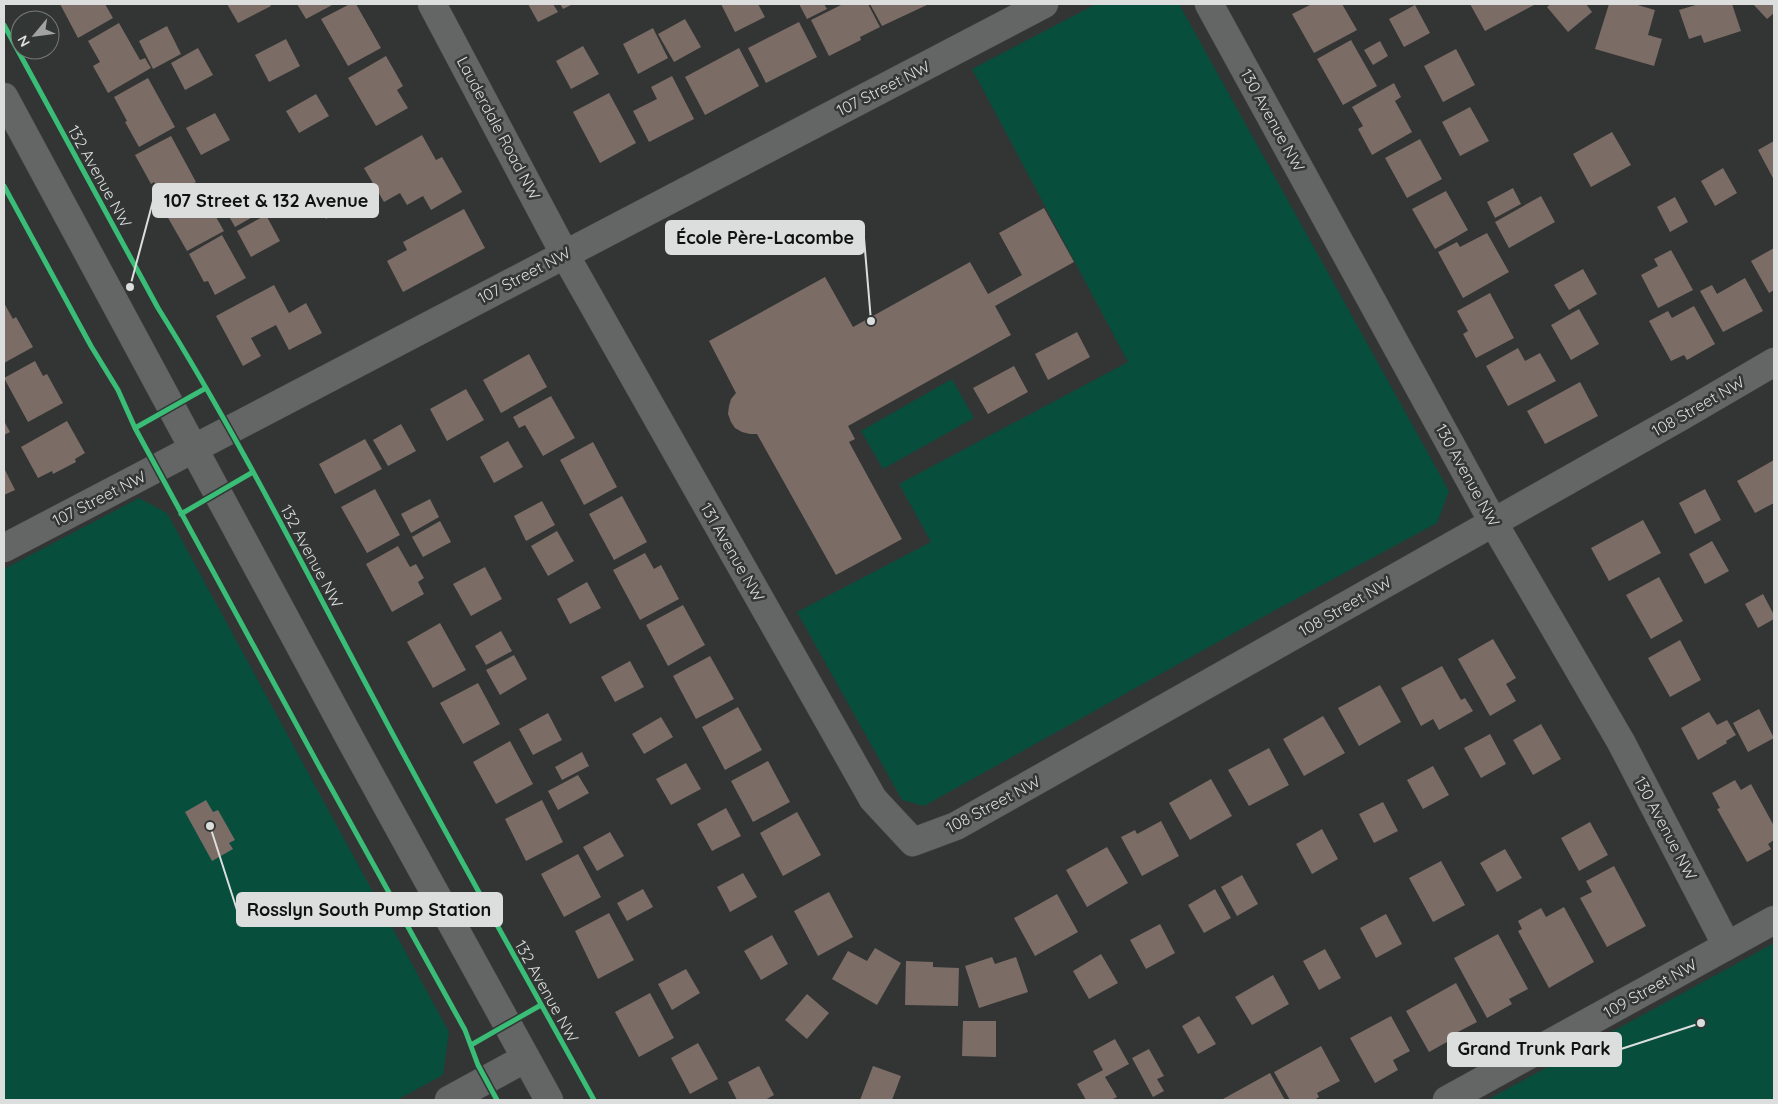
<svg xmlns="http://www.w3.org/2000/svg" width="1778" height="1104" font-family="Quicksand,sans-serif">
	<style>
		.green { fill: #074e3d }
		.building { fill: #7b6c66 }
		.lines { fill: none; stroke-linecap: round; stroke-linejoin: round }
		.minor-casing { stroke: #525353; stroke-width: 29 }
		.tertiary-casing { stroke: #525353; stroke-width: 29 }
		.minor { stroke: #646665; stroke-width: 28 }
		.tertiary { stroke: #646665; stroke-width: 28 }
		.cycleway-casing { stroke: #323634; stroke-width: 8 }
		.cycleway { stroke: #3abd76; stroke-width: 5 }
		.labels { text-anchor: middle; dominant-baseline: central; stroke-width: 5; stroke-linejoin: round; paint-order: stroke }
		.street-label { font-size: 16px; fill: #dcdedd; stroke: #323634 }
		.leader { fill: none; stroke: #dcdedd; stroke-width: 2 }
		.callout-dot { fill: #dcdedd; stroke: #323634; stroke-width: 2 }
		.callout { fill: #dcdedd; stroke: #dcdedd; stroke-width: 2 }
		.callout-label { font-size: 18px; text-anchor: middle; font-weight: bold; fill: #111 }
	</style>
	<rect width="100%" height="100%" fill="#333534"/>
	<path class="green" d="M1096 4H1179L1449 491 1437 523 1259 619 924 806 902 800 797 612 931 542 899 484 1128 362 972 69Z
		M952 379 974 418 883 469 861 431Z
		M139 498 167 513 449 1032 443 1075 397 1100H4V569Z
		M1774 943V1100H1487L1767 947Z"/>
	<path class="building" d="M60 4H105L113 18 78 38Z
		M227 4H270L271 6 238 23Z
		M297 4H334L306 19Z
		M350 4H356L381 48 348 66 321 19Z
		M528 4H553L558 12 538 22Z
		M560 4H573L563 9Z
		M721 4H758L765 17 735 32Z
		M799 4H824L827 9 807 19Z
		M843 4H868L880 27 860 37 861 40 829 56 811 20Z
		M870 4H929L882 26Z
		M1312 4H1342L1357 30 1314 53 1292 14Z
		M1470 4H1536L1485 31Z
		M1551 4H1586L1592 12 1568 32 1547 7Z
		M1609 4H1634L1655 10 1648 35 1662 39 1654 66 1595 49Z
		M1699 4H1732L1741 31 1704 43 1701 35 1689 39 1679 10Z
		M1753 4H1774V13L1767 19Z
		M1415 5 1430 33 1404 47 1389 19Z
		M685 19 701 47 674 62 658 34Z
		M799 22 817 57 766 83 748 48Z
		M119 23 140 60 145 58 151 68 108 93 93 66 100 62 88 41Z
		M167 26 181 54 153 69 139 41Z
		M653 28 668 58 638 74 623 44Z
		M286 39 300 66 269 82 255 55Z
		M1351 40 1377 86 1343 105 1317 59Z
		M1380 41 1388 56 1373 65 1364 50Z
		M583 46 599 74 571 89 556 61Z
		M198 48 213 75 185 90 171 63Z
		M739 48 759 86 705 115 685 77Z
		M1456 49 1475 85 1443 102 1424 66Z
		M386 56 403 86 397 90 408 108 376 126 348 78Z
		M672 76 694 119 649 142 633 111 657 99 651 87Z
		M148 78 175 127 139 147 125 122 127 121 114 97Z
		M1394 83 1401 97 1395 101 1412 132 1372 155 1358 129 1363 126 1352 107Z
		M609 93 636 143 600 163 573 112Z
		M316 94 329 116 299 133 286 111Z
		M1470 107 1489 141 1460 156 1442 122Z
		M215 113 230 140 201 155 186 128Z
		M1612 132 1631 165 1591 187 1573 154Z
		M422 135 436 160 442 157 462 192 431 210 423 196 407 205 400 193 384 202 364 168Z
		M171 136 196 182 164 200 154 182 151 184 135 155Z
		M1420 139 1442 179 1407 198 1385 158Z
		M1774 141V180L1758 150Z
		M1723 168 1737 193 1715 206 1701 181Z
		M250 187 263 211 235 227 221 202Z
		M1513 188 1521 204 1495 218 1487 202Z
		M200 189 224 231 187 251 163 209Z
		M1446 191 1468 230 1435 249 1412 209Z
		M325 192 336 213 326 219 314 198Z
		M1541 196 1555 222 1509 248 1495 222Z
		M1675 197 1688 222 1670 232 1657 207Z
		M1044 208 1074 262 995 306 1011 335 848 426 855 439 849 442 902 539 836 575 757 434H750L742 432 735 428 731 422 728 414 729 406 731 399 736 393 709 341 825 277 853 327 970 262 988 294 1022 275 999 233Z
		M464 209 485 248 403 292 387 261 407 250 403 242Z
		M266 215 280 241 251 257 237 231Z
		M1487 233 1509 272 1463 298 1438 252 1457 242 1460 247Z
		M222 235 246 278 215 295 208 281 204 282 189 254Z
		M1774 248V290L1769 293 1751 261Z
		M1671 250 1693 290 1658 308 1641 275 1658 266 1654 259Z
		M1583 269 1597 294 1569 310 1554 285Z
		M1745 278 1763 311 1723 332 1700 291 1712 285 1717 294Z
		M274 285 289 313 306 303 322 333 289 350 276 325 251 338 261 356 243 366 216 316Z
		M1490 293 1514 338 1476 358 1463 334 1468 331 1457 311Z
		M4 303 13 319 16 317 33 347 4 363Z
		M1694 306 1715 344 1687 360 1684 355 1671 361 1649 321 1668 311 1672 318Z
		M1579 309 1599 344 1571 360 1551 325Z
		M1077 332 1090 357 1048 380 1035 354Z
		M1518 348 1525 361 1540 353 1556 381 1508 406 1486 366Z
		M529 354 547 387 501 413 483 380Z
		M35 361 43 376 47 374 63 403 28 422 4 378Z
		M1014 366 1028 392 988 414 973 388Z
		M1580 382 1598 416 1545 444 1527 411Z
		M466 389 484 420 447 441 430 409Z
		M551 396 575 438 543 456 525 425 519 428 513 417Z
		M4 421 10 432 4 435Z
		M67 421 85 453 75 459 76 462 53 474 52 471 38 478 21 447Z
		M401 424 416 451 388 466 373 440Z
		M365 439 382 469 335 494 319 464Z
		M508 441 523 467 494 483 480 457Z
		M593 442 617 487 584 505 560 460Z
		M1774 460V503L1755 513 1737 481Z
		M4 468 15 490 4 495Z
		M375 489 400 535 367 553 341 507Z
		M1705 489 1721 520 1695 534 1679 503Z
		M622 496 647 542 614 560 589 514Z
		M430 499 439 517 411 533 401 514Z
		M542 501 555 525 526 541 514 516Z
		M1643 520 1661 553 1609 581 1591 548Z
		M440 521 451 542 423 557 412 537Z
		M557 531 574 561 548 576 531 546Z
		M1712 541 1729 571 1705 584 1689 554Z
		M398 546 410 567 416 564 424 578 418 582 424 594 392 612 366 564Z
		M645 553 654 569 661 565 679 599 640 620 613 570Z
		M485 567 502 599 471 616 453 584Z
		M1659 577 1683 621 1651 639 1626 595Z
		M587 582 601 608 570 624 557 599Z
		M1763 594 1774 615V619L1758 628 1745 604Z
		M683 605 705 645 668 666 646 625Z
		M440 623 466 670 433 688 407 642Z
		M501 631 512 651 486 665 475 646Z
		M1493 639 1516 678 1506 684 1516 701 1490 716 1458 659Z
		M1680 640 1701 680 1670 697 1648 658Z
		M514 655 527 679 500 695 486 670Z
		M710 656 734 699 696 719 673 676Z
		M630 661 644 687 615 702 601 677Z
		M1442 666 1461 700 1465 698 1473 711 1439 730 1433 719 1421 726 1401 688Z
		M478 683 500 724 463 744 440 703Z
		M1380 685 1401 722 1359 746 1338 708Z
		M738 707 762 750 725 770 702 727Z
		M1759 709 1774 738 1748 752 1733 723Z
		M1709 712 1717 725 1727 720 1736 735 1726 741 1727 743 1698 760 1681 728Z
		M548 713 562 740 533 755 519 729Z
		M1323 716 1345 753 1304 776 1283 739Z
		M661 717 673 737 644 754 632 734Z
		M1541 724 1561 759 1533 775 1513 740Z
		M1490 734 1506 764 1481 778 1464 748Z
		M510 741 533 784 496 804 473 762Z
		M1269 748 1289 785 1249 806 1228 770Z
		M582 752 589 766 562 780 555 767Z
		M768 761 790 802 753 822 731 781Z
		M686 763 701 789 671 805 656 779Z
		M1433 766 1449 795 1423 809 1407 780Z
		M578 775 589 793 558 810 548 791Z
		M1211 779 1232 816 1190 840 1169 803Z
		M1735 780 1741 790 1751 784 1774 826V840L1768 844 1771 849 1747 862 1717 809 1720 808 1712 793Z
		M206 800 213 812 218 810 235 840 229 843 233 849 212 861 185 812Z
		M542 800 563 842 526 861 505 819Z
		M1383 802 1398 831 1374 843 1359 814Z
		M726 808 741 836 712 851 697 824Z
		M797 812 821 855 783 876 760 833Z
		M1161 821 1179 856 1142 876 1121 837 1135 830 1137 834Z
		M1590 822 1608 855 1579 871 1561 838Z
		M1322 829 1338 859 1312 874 1296 844Z
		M610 832 624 856 597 871 583 847Z
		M1107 847 1128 883 1087 907 1066 870Z
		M1505 849 1522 878 1497 892 1480 863Z
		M578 854 601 897 564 917 541 874Z
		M1441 861 1465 905 1433 922 1409 878Z
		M1614 866 1646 926 1607 947 1580 898 1592 892 1586 881Z
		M743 873 757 897 730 912 717 887Z
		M1242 875 1258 904 1237 916 1221 887Z
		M643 889 653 907 627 921 617 903Z
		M1215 889 1231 918 1204 933 1188 905Z
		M829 892 853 937 818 956 794 911Z
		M1057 894 1078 932 1035 956 1014 918Z
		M1564 907 1594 962 1549 988 1518 931 1522 929 1518 921 1541 908 1546 917Z
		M609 913 634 960 598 979 575 931Z
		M1386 914 1402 944 1376 958 1360 928Z
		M1160 924 1175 953 1146 969 1130 940Z
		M1498 934 1528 989 1509 999 1512 1004 1487 1018 1454 958Z
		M772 935 788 964 761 980 744 951Z
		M875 948 901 963 877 1005 832 979 848 951 867 961Z
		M1325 949 1341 978 1319 990 1303 961Z
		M1101 954 1118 983 1089 999 1073 971Z
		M992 957 995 964 1016 957 1028 992 979 1008 965 966Z
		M906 961 933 962V967L959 968 958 1006 905 1005Z
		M686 969 700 993 672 1010 658 984Z
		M1273 975 1289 1004 1252 1025 1235 997Z
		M1456 983 1477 1022 1454 1034 1456 1037 1429 1052 1406 1011Z
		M650 993 674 1038 639 1057 615 1012Z
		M807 994 829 1013 807 1039 785 1020Z
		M1199 1016 1216 1044 1198 1054 1182 1026Z
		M1391 1016 1410 1051 1393 1060 1398 1070 1375 1083 1350 1038Z
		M963 1021H996V1057L962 1056Z
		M1115 1039 1129 1064 1105 1077 1117 1097 1111 1100H1086L1077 1084 1103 1070 1093 1051Z
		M698 1043 718 1079 690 1094 671 1058Z
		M1321 1046 1340 1081 1317 1093 1319 1097 1314 1100H1290L1274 1072Z
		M1149 1049 1164 1076 1157 1079 1164 1091 1153 1097 1132 1058Z
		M759 1066 774 1095 765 1100H737L728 1082Z
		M873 1066 901 1076 892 1100H860Z
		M1270 1073 1285 1100H1224L1223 1099Z"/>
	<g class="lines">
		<g class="minor-casing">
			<path id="minor" d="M432 4 564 253 873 799 913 842 956 826 1680 417 1774 362
				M1209 4 1493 522 1621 742 1727 946
				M4 548 193 449
				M1447 1100 1774 920"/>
		</g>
		<g class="tertiary-casing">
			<path id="tertiary" d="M4 97 354 746 549 1100
				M193 449 1044 4
				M449 1100 526 1058"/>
		</g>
		<use href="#minor" class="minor"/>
		<use href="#tertiary" class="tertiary"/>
		<g class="cycleway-casing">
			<path id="cycleway" d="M4 25 158 308C240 439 309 578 382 714 451 844 523 971 594 1100
				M4 186 91 346 118 390 135 428 319 766 465 1030 478 1065 497 1100
				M135 428 206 388
				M181 514 253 472
				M471 1045 541 1005"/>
		</g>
		<use href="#cycleway" class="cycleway"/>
	</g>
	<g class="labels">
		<g class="street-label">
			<text transform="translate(883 88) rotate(-27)">107 Street NW</text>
			<text transform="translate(1273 120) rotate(61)">130 Avenue NW</text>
			<text transform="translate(499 128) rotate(62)">Lauderdale Road NW</text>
			<text transform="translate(100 176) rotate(61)">132 Avenue NW</text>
			<text transform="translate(524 275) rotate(-28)">107 Street NW</text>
			<text transform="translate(1698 406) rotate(-30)">108 Street NW</text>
			<text transform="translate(1468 475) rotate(61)">130 Avenue NW</text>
			<text transform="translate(99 498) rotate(-27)">107 Street NW</text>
			<text transform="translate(733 552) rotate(60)">131 Avenue NW</text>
			<text transform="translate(312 556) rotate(62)">132 Avenue NW</text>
			<text transform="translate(1345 606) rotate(-30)">108 Street NW</text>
			<text transform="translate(993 804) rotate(-28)">108 Street NW</text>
			<text transform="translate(1666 828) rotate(62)">130 Avenue NW</text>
			<text transform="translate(1650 988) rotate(-29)">109 Street NW</text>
			<text transform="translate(547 991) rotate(61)">132 Avenue NW</text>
		</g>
	</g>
	<path class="leader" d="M130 287L153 201M871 321L864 238M210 826L237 910M1701 1023L1621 1049"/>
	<g class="callout-dot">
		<circle cx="130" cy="287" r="5"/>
		<circle cx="871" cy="321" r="5"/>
		<circle cx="210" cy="826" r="5"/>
		<circle cx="1701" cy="1023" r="5"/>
	</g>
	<g class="callout">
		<rect x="153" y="184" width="225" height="33" rx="5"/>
		<rect x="666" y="221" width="198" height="33" rx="5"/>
		<rect x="237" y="893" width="265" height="33" rx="5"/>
		<rect x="1448" y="1033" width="173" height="33" rx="5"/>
	</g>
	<g class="callout-label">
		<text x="266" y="207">107 Street &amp; 132 Avenue</text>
		<text x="765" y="244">École Père-Lacombe</text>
		<text x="369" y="916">Rosslyn South Pump Station</text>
		<text x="1534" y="1055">Grand Trunk Park</text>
	</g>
	<rect width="1778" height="1104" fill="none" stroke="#dcdedd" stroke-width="10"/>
	<g transform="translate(35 35) rotate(241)"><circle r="24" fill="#323634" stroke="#767978"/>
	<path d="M0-4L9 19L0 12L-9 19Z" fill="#a1a3a2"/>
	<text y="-8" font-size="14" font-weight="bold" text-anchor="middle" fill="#dcdedd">N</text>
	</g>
</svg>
